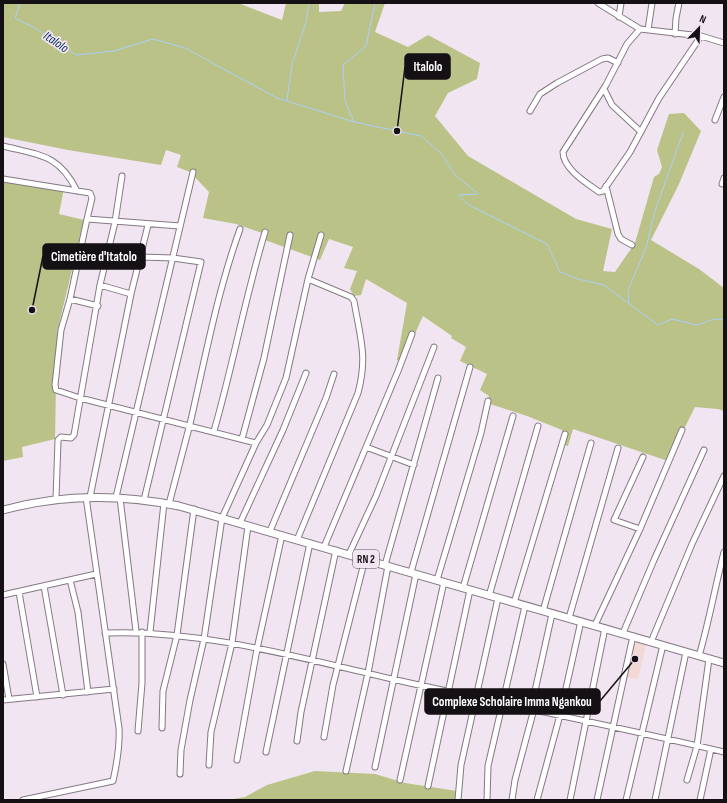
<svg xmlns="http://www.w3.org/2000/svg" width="727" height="803" font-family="'Sofia Sans Condensed',sans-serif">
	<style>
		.education { fill: #f3d9d4 }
		.green { fill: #bbc287 }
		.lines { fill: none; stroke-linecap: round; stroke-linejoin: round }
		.stream { stroke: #aad0fb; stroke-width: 1 }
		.minor-casing { stroke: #847984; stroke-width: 7 }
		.highway-casing { stroke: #847984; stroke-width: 9 }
		.minor { stroke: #fff; stroke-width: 5 }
		.highway { stroke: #fff; stroke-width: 7 }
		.labels { text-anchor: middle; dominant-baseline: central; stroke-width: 3.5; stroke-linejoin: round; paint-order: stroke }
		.shield { fill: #f1e5f1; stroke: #565056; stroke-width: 1 }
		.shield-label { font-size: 11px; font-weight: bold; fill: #141014 }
		.water-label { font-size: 13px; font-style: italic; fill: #002c57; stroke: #f1e5f1 }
		.leader { fill: none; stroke: #141014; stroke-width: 1.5 }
		.callout-dot { fill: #141014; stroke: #f1e5f1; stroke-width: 1.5 }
		.callout { fill: #141014; stroke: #141014; stroke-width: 1.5 }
		.callout-label { font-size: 13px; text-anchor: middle; font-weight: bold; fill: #fff }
	</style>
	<rect width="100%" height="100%" fill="#f1e5f1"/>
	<path class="education" d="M633 636 647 641 638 679 624 677Z"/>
	<path class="green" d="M3 3H238L282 20 286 3H319V12L341 11 345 3H385L375 32 408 47 428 35 480 63 477 79 448 93 435 116 468 156 576 219 612 229 603 271 615 272 635 243 654 177 659 174 662 167 657 150 669 114 684 113 701 131 679 184 651 240 699 269 724 288V411L718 409 695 407 668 461 573 429 568 446 561 444 562 430 527 416 487 403 489 396 480 390 487 374 460 361 466 347 451 338 452 336 423 316 409 347 404 363 397 360 407 303 366 279 361 295 354 296 350 289 357 271 344 268 353 247 329 239 320 260 265 240V234L236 224 203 218 209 192 190 172 177 167 181 155 166 150 161 165 68 150 3 137Z
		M3 180 64 188 59 214 84 220 57 332 55 439 22 447 23 457 3 461Z
		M315 771 375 774 405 783 457 791 456 800H227L245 797 267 785Z"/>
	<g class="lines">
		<path class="stream" d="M20 3 15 18 35 28 76 55 114 51 153 39 185 48 277 98 354 122 421 136 442 154 454 174 478 194 458 195 469 205 547 244 560 272 578 279 604 285 658 325 672 319 697 325 714 319 724 320
			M287 100 292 65 306 22 309 3
			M354 122 345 101 343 65 366 46 375 3
			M629 303 628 290 646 248 655 211 683 133"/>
		<g class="minor-casing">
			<path id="minor" d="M598 3 640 29 701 36 724 43
				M619 17 621 3
				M640 29 627 44 606 85 563 152C563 169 587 183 599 192L603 191 630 152 659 98 701 36
				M648 30 652 3
				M675 34 676 18 679 3
				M604 89 612 105 641 132
				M530 111 540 94 557 83 602 59 608 58 618 63
				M715 120 724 97
				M3 146C39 155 59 154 77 191
				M3 179 90 193 92 198 87 219 180 226
				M722 184 724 178
				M606 186 618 234 621 239 632 245
				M87 219 70 299 61 330 55 385 56 390 80 398 256 443
				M141 257 173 258 201 262 144 500
				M100 285 131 294
				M70 299 98 306
				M214 431C233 365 245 298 265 232
				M242 439 264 358 290 235
				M366 447 414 465
				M90 497 131 294 148 225
				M116 497 193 172
				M120 498 136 631
				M56 499 58 440 61 437 71 438 74 435 100 285 115 222 122 176
				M169 504C176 477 183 451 190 424 205 359 217 293 240 229
				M240 523 283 430 306 373
				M640 529 614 520 643 457
				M270 531 326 398 334 374
				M297 540 358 393C368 356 360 337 354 301L351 297 308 279
				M324 547 398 371 412 334
				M349 554 376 496 434 347
				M385 565 438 378
				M411 572 470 367
				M70 580 78 612 88 692
				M437 580 481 433 488 401
				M44 586 63 695
				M463 588 513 416
				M19 592 37 697
				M3 595 96 574
				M489 596 538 426
				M514 603 565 434
				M543 611 591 443
				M569 618 618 448
				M595 625 640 529 682 430
				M150 632 164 503
				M105 633C200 629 300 658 392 679 503 704 614 726 724 752
				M623 633 654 560 704 450
				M651 642 692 544 724 476
				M699 656C709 622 715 587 724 552
				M3 664 9 699
				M3 700 114 689
				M531 709 552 614
				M162 728 163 691 177 635 194 509
				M138 731 142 683V632
				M324 737 333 685 365 559
				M297 741 301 712 336 550
				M266 752 310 543
				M237 760 257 649 282 535
				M209 765 211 732 232 643 248 526
				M375 767 416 574
				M346 771 368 673 388 566
				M180 774 181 750 190 700 204 639 222 518 256 443 267 425 286 378 308 279 321 235
				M400 780 444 582
				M687 780 697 746 709 659
				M428 786 470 590
				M23 800 113 781C117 763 120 747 119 728L86 497
				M458 800 461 765 498 598
				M487 800 488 766 525 606
				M512 800 515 780 534 709
				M537 800 560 715 581 621
				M570 800 605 628
				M597 800 633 636
				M626 800 663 645
				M655 800 686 652
				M700 800 711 749"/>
		</g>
		<g class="highway-casing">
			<path id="highway" d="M3 510C61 494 120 494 179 506L724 663"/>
		</g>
		<use href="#minor" class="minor"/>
		<use href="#highway" class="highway"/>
	</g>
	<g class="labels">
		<rect class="shield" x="353" y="550" width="26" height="18" rx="3"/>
		<g class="shield-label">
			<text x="366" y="559">RN 2</text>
		</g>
		<g class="water-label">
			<text transform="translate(56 42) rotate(34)">Italolo</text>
		</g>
	</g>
	<path class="leader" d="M397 131L405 67M32 310L43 256M635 659L600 701"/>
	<g class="callout-dot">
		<circle cx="397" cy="131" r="4"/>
		<circle cx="32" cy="310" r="4"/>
		<circle cx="635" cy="659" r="4"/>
	</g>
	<g class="callout">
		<rect x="405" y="54" width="45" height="25" rx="4"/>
		<rect x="43" y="244" width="102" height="25" rx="4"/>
		<rect x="425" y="689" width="175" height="25" rx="4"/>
	</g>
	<g class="callout-label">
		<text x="428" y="71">Italolo</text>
		<text x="94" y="261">Cimetière d'Itatolo</text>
		<text x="512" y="706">Complexe Scholaire Imma Ngankou</text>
	</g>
	<rect width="727" height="803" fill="none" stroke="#141014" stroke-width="8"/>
	<g transform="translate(699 28) rotate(23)" stroke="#f1e5f1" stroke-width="3" paint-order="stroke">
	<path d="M0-3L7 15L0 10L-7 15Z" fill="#141014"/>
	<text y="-6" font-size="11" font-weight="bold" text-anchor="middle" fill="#141014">N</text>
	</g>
</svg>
